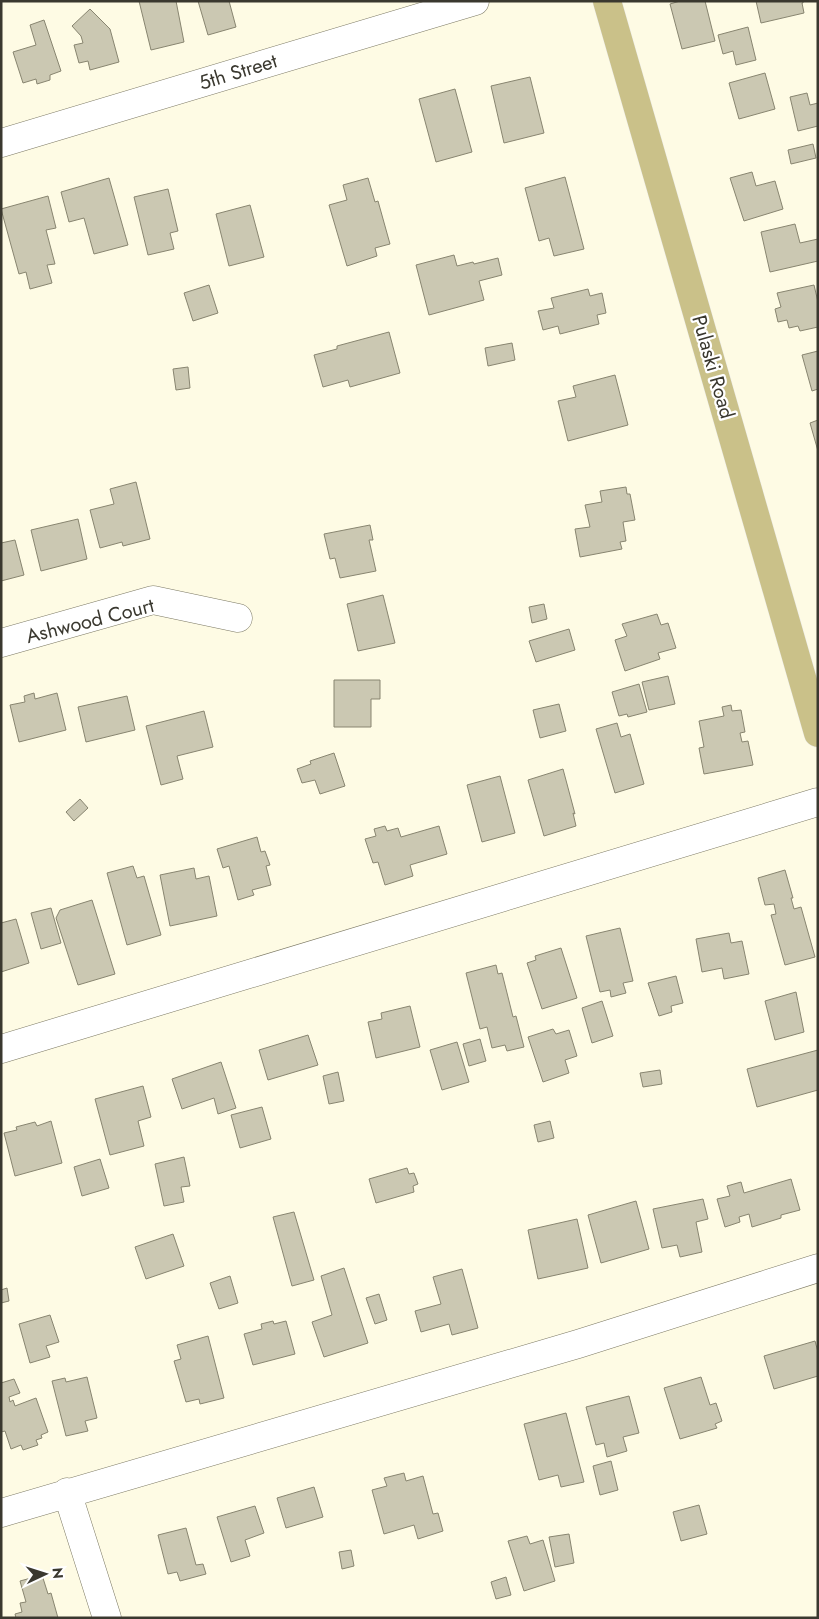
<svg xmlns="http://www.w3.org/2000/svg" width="819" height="1619" font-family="Jost,sans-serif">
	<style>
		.building { fill: #cbc8b2; stroke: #888570 }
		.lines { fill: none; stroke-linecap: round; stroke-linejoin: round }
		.minor-casing { stroke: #7c7964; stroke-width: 29 }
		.major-casing { stroke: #ebebea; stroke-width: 29 }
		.minor { stroke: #fff; stroke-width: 28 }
		.major { stroke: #cac189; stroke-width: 28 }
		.labels { text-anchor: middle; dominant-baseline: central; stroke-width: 4.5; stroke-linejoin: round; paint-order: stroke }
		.street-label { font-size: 20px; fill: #3a382f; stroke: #fff }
	</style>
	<rect width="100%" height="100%" fill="#fefbe4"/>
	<path class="building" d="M139 1H176L184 42 151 50Z
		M198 1H229L236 27 208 35Z
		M680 1H705L715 41 682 49 670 4Z
		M756 1H803V3H802L804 13 761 23Z
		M90 9 110 29 119 62 90 70 88 61 79 63 74 45 83 43 81 36 72 26Z
		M44 20 61 71 50 75V80L37 84 36 79 23 83 13 52 36 45 30 25Z
		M748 27 756 60 736 65 733 51 723 54 718 35Z
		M765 73 775 109 739 119 729 83Z
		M530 77 544 133 504 143 491 86Z
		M455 89 472 152 436 162 419 99Z
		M807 93 810 105 818 103V126L798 131 790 97Z
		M813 144 816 158 791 164 788 150Z
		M752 172 756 186 775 181 783 209 744 221 730 178Z
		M565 177 584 249 554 256 549 238 539 241 525 188Z
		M109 178 128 245 94 254 84 218 69 222 61 192Z
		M368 178 375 202 378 201 390 244 375 248 377 256 347 266 329 205 347 200 343 185Z
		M168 189 178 231 170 233 174 249 148 255 134 197Z
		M48 196 56 228 46 230 55 264 47 265 52 283 30 289 26 272 19 274 1 209Z
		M250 205 264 257 229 266 216 214Z
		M795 224 800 243 818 239V261L770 272 761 232Z
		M454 255 457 266 473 262 474 264 498 258 502 275 479 281 484 300 429 315 416 265Z
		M209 285 218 313 193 321 184 293Z
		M814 285 818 302V327L800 331 798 326 789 328 787 320 778 322 775 309 781 307 777 293Z
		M588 289 590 296 602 293 606 313 597 315 599 324 560 334 558 326 543 330 538 311 554 308 551 298Z
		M389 332 400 373 350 387 348 380 323 387 314 355 337 349V346Z
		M512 343 515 360 488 366 485 348Z
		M818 351V389L812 391 802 355Z
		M188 367 190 388 176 390 173 369Z
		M615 375 628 425 568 441 558 401 576 397 573 386Z
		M818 420V451L810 423Z
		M136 482 150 539 123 546 122 542 100 548 90 510 114 504 110 489Z
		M626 487 627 494H630L635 520 623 522 626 541 620 542 622 549 580 557 575 529 590 527 585 505 602 502 600 491Z
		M78 519 87 559 41 571 31 530Z
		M370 525 373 540H369L376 571 340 578 335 558 330 559 324 534Z
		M15 540 24 575 1 581V543Z
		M383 595 395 643 358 651 347 604Z
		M544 604 547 619 532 623 529 607Z
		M657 614 661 625 668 623 676 648 658 653 660 659 625 671 615 640 627 636 622 624Z
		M569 629 575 650 536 662 529 641Z
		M668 676 675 704 649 710 642 682Z
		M334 680H380V699H371V727H334Z
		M639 684 647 712 628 717 627 714 619 716 612 692Z
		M34 693 35 699 57 693 66 730 19 742 10 705 25 702 24 696Z
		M127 696 135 730 86 742 78 707Z
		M559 704 566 731 540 738 533 710Z
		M731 705 732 711 741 710 745 732 740 733 742 742 748 741 753 765 704 774 699 748 704 747 699 721 724 716 722 707Z
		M204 711 213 747 177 756 183 779 161 785 146 726Z
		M617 723 621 737 630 734 644 784 615 793 596 729Z
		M334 753 345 786 320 794 315 780 302 783 297 769 311 764 310 761Z
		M563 769 575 814 573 813 576 826 544 836 528 780Z
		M500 776 515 833 482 842 467 785Z
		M80 799 88 808 74 821 66 812Z
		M385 826 387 831 398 828 401 837 439 826 447 854 410 865 413 876 385 885 378 862 373 863 365 839 376 836 374 829Z
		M257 837 261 852 265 851 270 865 266 866 271 885 252 890 254 895 238 900 229 866 223 868 217 849Z
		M133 866 137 878 144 876 161 935 127 945 107 873Z
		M194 868 196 879 209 876 217 916 170 926 160 875Z
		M785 870 793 898H791L794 909 801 907 815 957 785 965 771 915 776 914 774 904 765 905 758 878Z
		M92 900 115 974 78 985 56 918 60 910Z
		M51 908 61 943 41 949 31 913Z
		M16 919 29 963 1 972V923Z
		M620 928 633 981 623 983 626 993 611 997 610 990 600 992 586 936Z
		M729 933 731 943 742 941 749 974 724 979 722 968 702 972 696 939Z
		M561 948 577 998 542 1009 527 963 536 960 535 956Z
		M496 965 498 974 502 973 513 1017 516 1016 524 1047 507 1051 505 1045 492 1048 487 1027 480 1029 466 973Z
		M676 976 683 1003 671 1006 672 1012 659 1016 648 983Z
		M796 992 804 1032 775 1040 765 1001Z
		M602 1001 613 1036 592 1043 582 1008Z
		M410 1006 420 1047 376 1058 368 1022 382 1019 381 1013Z
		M553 1029 556 1034 569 1030 577 1056 565 1060 569 1073 543 1082 528 1037Z
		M308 1035 318 1065 268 1080 259 1050Z
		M480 1039 486 1061 469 1066 463 1044Z
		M457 1042 469 1082 442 1090 430 1050Z
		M818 1050V1090L757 1107 747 1069Z
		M221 1062 236 1108 218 1114 214 1098 182 1109 172 1079Z
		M660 1070 662 1084 643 1087 640 1073Z
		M338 1072 344 1101 329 1104 323 1076Z
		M143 1086 151 1117 138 1121 144 1146 110 1155 95 1099Z
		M262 1107 271 1139 240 1148 231 1115Z
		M51 1121 62 1163 15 1176 4 1133 17 1130 16 1127 35 1122 37 1126Z
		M550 1121 554 1138 538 1142 534 1125Z
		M184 1157 190 1186 181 1187 184 1202 164 1206 155 1164Z
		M100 1159 109 1188 82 1196 74 1167Z
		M407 1168 409 1174 414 1173 418 1184 413 1186 414 1192 376 1203 369 1179Z
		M791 1179 800 1210 781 1215V1218L752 1227 749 1214 739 1217 740 1222 725 1227 717 1199 730 1196 727 1186 741 1182 744 1193Z
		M703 1199 708 1219 696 1222 702 1252 680 1257 677 1245 662 1248 653 1209Z
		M636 1201 649 1249 601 1263 588 1215Z
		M294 1212 314 1280 292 1286 273 1217Z
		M577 1219 588 1268 538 1279 528 1230Z
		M173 1234 184 1266 146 1279 135 1247Z
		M344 1268 368 1343 324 1357 312 1322 332 1315 321 1276Z
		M462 1269 478 1328 452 1335 449 1324 421 1332 415 1311 441 1304 433 1277Z
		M230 1276 238 1303 219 1309 210 1283Z
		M7 1288 9 1301 1 1303V1290Z
		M379 1294 387 1320 375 1324 366 1298Z
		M50 1315 59 1342 46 1346 50 1357 30 1363 19 1324Z
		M273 1321 274 1324 286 1321 295 1354 253 1365 244 1334 262 1329 261 1324Z
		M208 1336 224 1398 200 1404 199 1399 186 1402 174 1361 181 1359 177 1345Z
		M815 1341 818 1352V1376L774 1389 764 1356Z
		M87 1377 97 1418 85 1421 88 1431 66 1436 52 1381 65 1378 66 1382Z
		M701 1377 710 1405 716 1403 722 1421 715 1424 717 1428 680 1439 664 1388Z
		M14 1379 20 1393 9 1397 10 1402 13 1400 15 1406 36 1398 48 1432 41 1435 42 1438 36 1440 38 1445 23 1450 21 1445 11 1449 5 1431 1 1432V1383Z
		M629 1396 639 1433 623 1437 627 1451 607 1457 604 1443 596 1445 586 1407Z
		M566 1413 584 1482 561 1487 558 1475 539 1480 524 1424Z
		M611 1461 618 1490 600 1495 593 1466Z
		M404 1473 406 1481 423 1476 433 1514 438 1513 443 1531 418 1539 414 1525 384 1534 372 1490 387 1486 384 1478Z
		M314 1487 323 1517 286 1528 277 1498Z
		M699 1505 707 1534 681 1541 673 1512Z
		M255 1506 264 1533 245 1540 250 1556 231 1562 217 1517Z
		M186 1528 196 1565 203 1564 206 1574 180 1581 177 1572 168 1574 158 1535Z
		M569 1534 574 1563 555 1567 549 1537Z
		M527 1536 530 1544 543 1540 555 1581 524 1591 508 1541Z
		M351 1550 354 1566 342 1569 339 1552Z
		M42 1575 48 1594 51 1593 58 1618H16L15 1614 22 1612 20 1603 26 1602 20 1581Z
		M506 1577 511 1595 496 1599 491 1582Z"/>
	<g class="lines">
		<g class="minor-casing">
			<path id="minor" d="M1 143 475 1
				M1 643 153 600 238 618
				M1 1049 818 802
				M67 1492 107 1618
				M1 1513 578 1344 818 1268"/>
		</g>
		<g class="major-casing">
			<path id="major" d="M607 1 818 733"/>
		</g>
		<use href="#minor" class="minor"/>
		<use href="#major" class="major"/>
	</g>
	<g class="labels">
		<g class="street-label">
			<text transform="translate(238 72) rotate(-17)">5th Street</text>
			<text transform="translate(713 367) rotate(74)">Pulaski Road</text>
			<text transform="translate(90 621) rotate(-14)">Ashwood Court</text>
		</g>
	</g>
	<rect width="819" height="1619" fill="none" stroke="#3a382f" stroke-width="5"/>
	<g transform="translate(45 1574) rotate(86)" stroke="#ffffff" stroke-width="4" paint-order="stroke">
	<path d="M0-4L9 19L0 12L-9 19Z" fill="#3a382f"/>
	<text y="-8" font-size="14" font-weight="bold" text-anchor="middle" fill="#3a382f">N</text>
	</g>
</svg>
